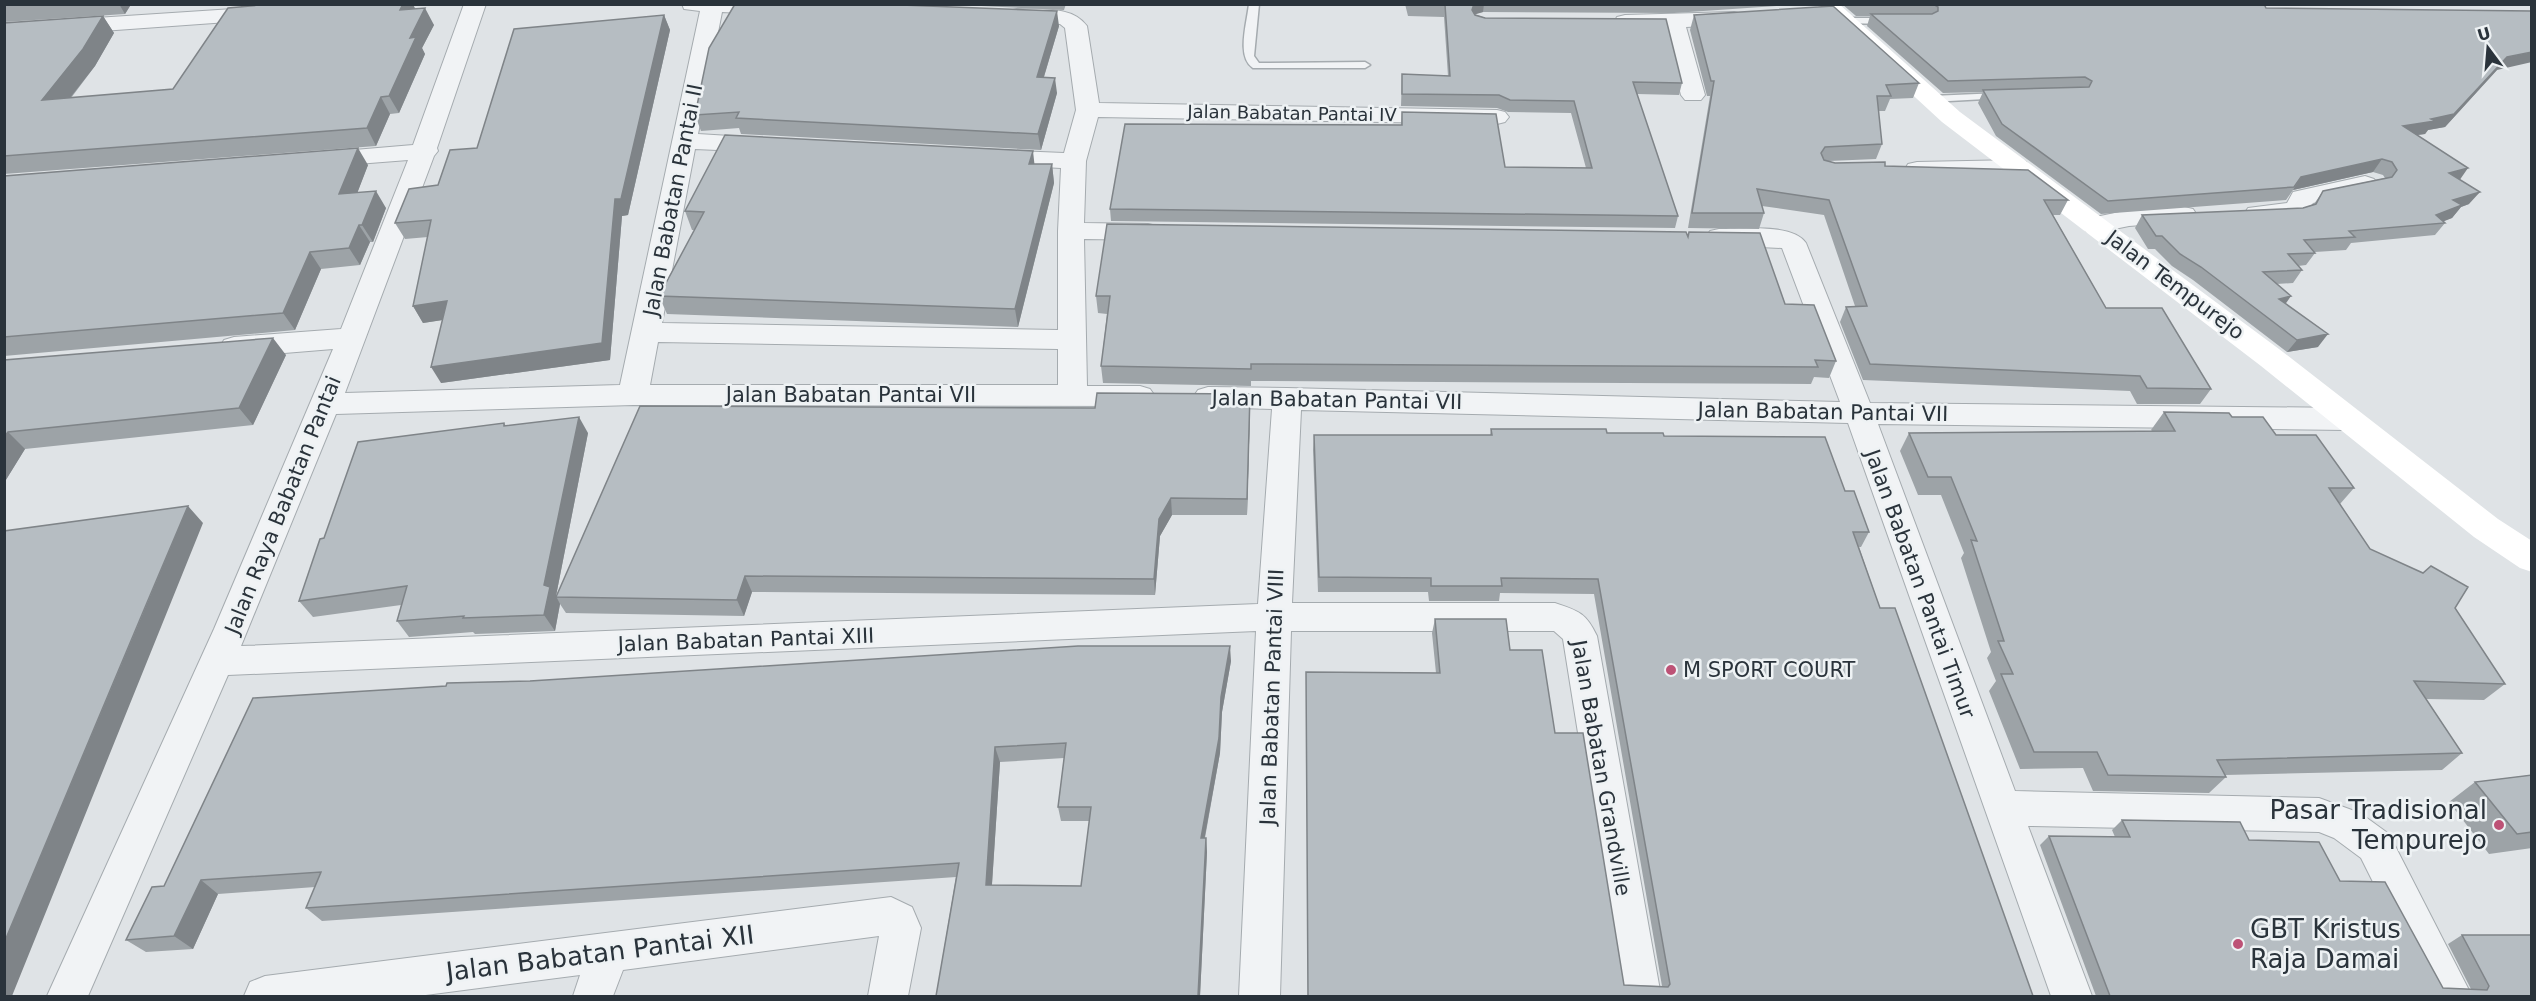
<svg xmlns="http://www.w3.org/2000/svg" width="2536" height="1001" font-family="'DejaVu Sans',sans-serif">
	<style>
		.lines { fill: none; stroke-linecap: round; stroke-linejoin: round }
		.lane-casing { stroke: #a5abaf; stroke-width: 3 }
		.street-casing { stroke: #a5abaf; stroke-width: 2 }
		.lane { fill: #f1f3f5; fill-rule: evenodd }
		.street { fill: #f1f3f5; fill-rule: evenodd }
		.secondary { fill: #fff; fill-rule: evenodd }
		.wall { fill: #9da3a7; fill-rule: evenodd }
		.shaded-wall { fill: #7f8488 }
		.building { fill: #b6bdc2; stroke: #7f8488; stroke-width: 1.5; fill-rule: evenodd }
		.poi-dot { fill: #bd5276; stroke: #eef2f4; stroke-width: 2 }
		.labels { text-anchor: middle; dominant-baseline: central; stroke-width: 5; stroke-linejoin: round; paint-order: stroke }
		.far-street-label { font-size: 18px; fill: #2a333b; stroke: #eef2f4 }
		.street-label { font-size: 21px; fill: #2a333b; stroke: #eef2f4 }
		.poi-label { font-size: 21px; fill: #2a333b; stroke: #eef2f4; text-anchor: start }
		.near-poi-label { font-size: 26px; fill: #2a333b; stroke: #eef2f4; text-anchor: end }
		.near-street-label { font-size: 26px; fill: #2a333b; stroke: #eef2f4 }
	</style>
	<rect width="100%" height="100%" fill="#dfe3e6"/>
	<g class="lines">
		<g class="lane-casing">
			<path id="lane" d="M1249 4H1259L1254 56 1259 63 1365 62 1370 65 1365 68H1253C1236 57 1247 23 1249 4Z
				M1844 18H1889L1894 21 1889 24 1840 23 1839 21Z
				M2000 93 2004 94V98L1931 102 1925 99 1931 96Z"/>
		</g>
		<g class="street-casing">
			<path id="street" d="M464 4H486L437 148 438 151 434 156 345 393 620 385 700 11 684 9 682 4H786L789 8 786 13 778 15 722 12 698 134 762 138 771 140 774 145 771 150 762 152 695 149 662 323 1058 330V231L1061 168 991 164 982 162 979 157 982 152 991 150 1064 153 1076 110 1065 28 1060 24 1009 21 1006 16 1009 11 1017 9C1040 10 1072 5 1087 26L1099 103 1497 110 1505 112 1509 117 1505 122 1497 124 1098 117 1086 161 1084 223 1148 224 1157 226 1161 232 1157 238 1148 240 1084 239 1087 386H1140L1150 389 1155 396 1150 403 1140 406 633 405 336 414 241 646 1258 604 1272 409 1208 407 1198 404 1193 397 1198 390 1208 387 1287 388 1840 402 1782 248 1719 245 1710 243 1706 237 1710 231 1719 229C1742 229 1793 223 1806 243L1870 403 2346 408 2357 411 2361 419 2357 427 2346 430 1878 424 2015 791 2319 798 2360 813 2389 834 2472 996H2430L2361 858 2334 838 2319 832 2028 826 2092 996H2051L1848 423 1301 410 1292 603H1555C1579 611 1586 613 1597 636L1661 996H1620L1563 639 1554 631H1291L1280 996H1239L1256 631 228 675 88 996H47L214 629 333 349 234 357 224 354 220 347 224 340 234 337 341 329 408 160 319 167 310 165 307 160 310 155 319 153 413 145ZM658 342 1058 349V385H650Z
				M262 7 270 9 273 14 270 19 4 38V24Z
				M1734 12 1742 14 1745 19 1742 24 1686 27 1705 95 1701 100H1685L1681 95 1664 28 1617 27 1614 22 1617 17 1625 15Z
				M2017 160 2026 162 2029 167 2026 172 1917 176 1908 174 1905 169 1908 164 1917 162Z
				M2365 176 2374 179 2378 184 2374 189 2313 203 2303 216 2257 222 2248 220 2244 214 2248 208 2287 203 2293 192Z
				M2184 207 2193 209 2197 215 2193 221 2129 226 2095 233 2086 231 2082 225 2086 219 2129 210Z
				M891 897 912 907 921 928 908 996H868L879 936 623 970 613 996H573L580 975 418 996H244L250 982 265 976Z"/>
		</g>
		<use href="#lane" class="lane"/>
		<use href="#street" class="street"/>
		<path class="secondary" d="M1814 4H1839L1960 112 2283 352 2498 519 2532 541V572L2520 568 2474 537 2261 366 1942 122Z"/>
	</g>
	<path class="wall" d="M4 4H156L130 6 125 14 4 22Z
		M271 4H413L415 9 434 25 422 48 425 54 399 113 390 114 376 146 4 174V23L103 16 114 33 95 66 71 98 173 89Z
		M939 4H1066L1064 10Z
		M1405 4H1805L1674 13 1483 12 1474 14 1682 83 1679 95 1637 94 1678 216 1675 228 1111 221 1110 209 1401 125 1402 112 1505 167 1586 168 1571 113 1508 112 1497 108 1401 106 1402 74 1448 76 1444 17 1408 16Z
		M1842 4H2495L2269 5 2265 6 2266 8 2497 70 2445 127 2428 130 2425 134 2417 135 2460 180 2469 204 2461 207 2452 218 2443 221 2445 223 2435 235 2351 243 2346 250 2315 252V253L2306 265 2298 266 2302 270 2293 283 2276 284 2286 303 2318 347 2287 352 2193 280 2172 266 2155 249H2148L2135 228 2142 215 2303 208 2314 204 2323 191 2385 178 2383 175 2373 172 2293 190 2286 200 2101 214 1996 136 1978 103 1983 92 1943 93 1867 26 1870 16H1856Z
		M664 15 670 30 628 215 622 216 610 360 441 383 442 320 423 323 413 306 428 237 405 239 395 223 438 185 477 148Z
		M1694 15 1919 83 1913 98 1890 99 1885 111H1878L1882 144 1876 159 1829 161 1835 163 1885 166 2068 200 2060 215H2053L2106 308 2211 389 2200 404H2137L2130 391 1863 380 1840 322 1846 307 1855 306 1824 215 1762 206 1764 213 1759 229 1688 228 1710 96H1707L1690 30Z
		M1059 26 1044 77 1057 93 1041 150 741 134 739 128 701 131 695 115Z
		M1035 164H1052L1054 183 1018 327 667 314 659 296 695 230H692L685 211Z
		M368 165 357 193 386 208 373 242H370L360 265 321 269 295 330 4 356V176Z
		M1689 232 1785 304 1836 361 1829 378 1814 377 1811 384 1251 381V386L1103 383 1101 366 1107 314 1098 313 1096 296 1688 236Z
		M286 355 253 425 25 449 4 483V360Z
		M1250 410 1247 515H1172L1160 536 1155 595 752 592 744 616 566 613 560 604 555 631 475 634 473 632 409 637 397 621 401 605 313 617 299 601 324 538 504 423 506 426 588 433 556 596Z
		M2164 412 2232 417 2276 435 2354 488 2340 504 2370 549 2455 608 2505 684 2484 700 2426 699 2462 753 2442 770 2225 775 2226 777 2209 793 2093 791 2083 768 2020 769 1989 691 1996 681 1987 658 1991 652 1961 558 1964 553 1941 495H1918L1900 451 1909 433 2152 431 2151 430Z
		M1491 429 1664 436 1845 491 1869 532 1861 547H1859L1880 608 2033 996H1308L1306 672 1436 673 1432 633 1435 619 1510 650 1555 733 1624 985 1662 986 1594 594 1500 593 1499 601H1429L1428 592H1318L1313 450 1314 435H1490Z
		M1231 661 1222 712 1220 753 1205 838H1206L1207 852 1200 996H936L956 877 322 921 306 908 315 887 218 894 193 949 146 952 126 940 164 886ZM1064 758 1058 807 1061 821H1090L1081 886 992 885 1000 762Z
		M2532 775V848L2489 854 2449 802 2475 782Z
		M2122 820 2249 840 2340 881 2443 988 2471 989 2448 944 2462 935 2532 996H2096L2040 845 2049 836 2115 837 2112 830Z"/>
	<path class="shaded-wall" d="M119 4H128L130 6 125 14Z
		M403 4H413L416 11 400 10Z
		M1474 4H1484L1483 12 1473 15 1472 10Z
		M425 8 434 25 422 48 425 54 399 113 389 96 410 38Z
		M1057 11 1059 26 1039 93 1037 77Z
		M664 15 670 30 628 215 622 216 610 360 441 383 431 367Z
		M103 16 114 33 95 66 55 117 42 100Z
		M2532 52V62L2497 70 2445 127 2428 130 2425 134 2394 138 2403 126 2431 119 2507 57Z
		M1055 78 1057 93 1041 150 1038 134Z
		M381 97 390 114 376 146 367 128Z
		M358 148 368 165 350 212 339 194Z
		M1033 151 1035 169 1029 164Z
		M2382 159 2373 172 2293 190 2301 177Z
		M1052 164 1054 183 1018 327 1015 309Z
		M2468 168 2459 181 2449 173Z
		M376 191 386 208 373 242 362 225Z
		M2480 192 2469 204 2461 207 2452 218 2437 224 2436 215 2453 200Z
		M359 225 370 242 360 265 349 248Z
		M310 252 321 269 295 330 283 313Z
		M2291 296 2282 309 2279 299Z
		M447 301 456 318 423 323 413 306Z
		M2328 334 2318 347 2287 352 2297 340Z
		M273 338 286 355 253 425 239 408Z
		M1250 394V410L1247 515V499Z
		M579 417 588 433 556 596 560 604 555 631 544 615V585Z
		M8 432 25 449 4 483V437Z
		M1171 498 1172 515 1160 536 1155 595 1154 579 1159 519Z
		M188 506 203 523 12 996H4V943Z
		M745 576 752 592 744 616 737 600Z
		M1230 646 1231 661 1222 712 1220 753 1202 852 1201 838 1221 697Z
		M995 747 1000 762 991 898 986 885Z
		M1206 838 1207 852 1200 996H1198Z
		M201 880 218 894 193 949 174 936Z"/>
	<path class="building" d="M271 4H403L400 10 425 8 410 38 416 37 389 96 381 97 367 128 4 156V23L103 16 83 49 42 100 173 89 228 8Z
		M735 4H875L1057 11 1037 77 1055 78 1038 134 736 118 739 112 695 115 709 48Z
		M1438 4H1474L1472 10 1475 15 1485 18 1666 19 1682 83 1633 82 1678 216 1110 209 1125 124 1402 125V112L1496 114 1505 167 1592 168 1574 101 1510 100 1499 95 1402 94V74L1450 76 1445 5Z
		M1933 4H2264L2266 8 2532 11V52L2507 57 2454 114 2431 119 2435 121 2403 126 2468 168 2449 173 2480 192 2453 200 2462 205 2436 215 2445 223 2349 231 2355 237 2304 240 2315 253 2288 254 2302 270 2263 272 2291 296 2279 299 2328 334 2297 340 2201 267 2180 254 2162 236H2156L2142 215 2303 208 2316 204 2323 191 2392 177 2397 170 2392 162 2382 159 2301 177 2294 187 2108 201 2002 124 1983 90 2089 87 2092 81 2085 77 1948 81 1871 14H1932L1938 11V7Z
		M1833 6 1919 83 1886 85 1891 96H1877L1882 144 1825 147 1821 153 1824 160 1835 163 1885 162V166L2028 170 2068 200H2044L2106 308H2162L2211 389 2147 388 2140 376 1870 364 1846 307 1867 306 1829 200 1757 189 1764 213H1692L1714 81H1711L1694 15Z
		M664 15 621 199H615L602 343 431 367 447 301 413 306 431 220 395 223 409 189 438 185 450 150 477 148 514 29Z
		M725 135 1033 151 1029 164H1052L1015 309 659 296 704 212 685 211Z
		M358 148 339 194 376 191 362 225H359L349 248 310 252 283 313 4 337V176Z
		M1107 224 1686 232 1688 237 1689 232 1760 233 1785 304 1814 305 1836 361 1815 360 1818 367 1251 364V369L1101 366 1110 296H1096Z
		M273 338 239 408 8 432 4 437V360Z
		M1097 393 1250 394 1247 499 1171 498 1159 519 1154 579 745 576 737 600 556 597 640 406 1095 408Z
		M2164 412 2229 413 2232 417H2263L2276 435H2316L2354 488H2329L2370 549 2423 573 2431 566 2468 587 2455 608 2505 684 2414 681 2462 753 2217 760 2226 777 2108 775 2097 752H2034L2001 674H2013L1998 641H2004L1971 540 1977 541 1951 477H1928L1909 433 2175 431Z
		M579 417 544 585 550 587 544 615 463 618 464 616 397 621 407 586 299 601 320 539 324 538 358 442 504 423V426Z
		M1491 429H1606L1607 433H1663L1664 436 1825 437 1845 491H1854L1869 532H1853L1880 608H1895L2033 996H1308L1306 672 1440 673 1435 619H1506L1510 650H1542L1555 733H1583L1624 985 1668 987 1670 984 1598 579 1501 578 1502 586H1431V578L1319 577 1314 435H1492Z
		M188 506 146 605 4 943V531Z
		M1078 646H1230L1221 697 1219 738 1201 838H1206L1198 996H936L959 863 306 908 321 872 201 880 174 936 126 940 152 887 164 886 253 698 446 686 447 683 530 681ZM1066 743 1058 807H1091L1081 886 986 885 995 747Z
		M2532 775V832L2517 834 2475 782Z
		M2122 820 2240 822 2249 840 2319 842 2340 881 2385 882 2443 988 2487 990 2489 986 2462 935H2532V996H2110L2049 836 2130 837Z"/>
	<g class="poi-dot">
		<circle cx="1671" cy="670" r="6"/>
		<circle cx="2499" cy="825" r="6"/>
		<circle cx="2238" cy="944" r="6"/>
	</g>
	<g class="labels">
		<g class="far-street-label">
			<text transform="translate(1292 113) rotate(1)">Jalan Babatan Pantai IV</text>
		</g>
		<g class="street-label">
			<text transform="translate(673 200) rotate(-79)">Jalan Babatan Pantai II</text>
			<text transform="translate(2175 285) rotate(37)">Jalan Tempurejo</text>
			<text x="851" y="395">Jalan Babatan Pantai VII</text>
			<text transform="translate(1337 400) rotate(1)">Jalan Babatan Pantai VII</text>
			<text transform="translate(1823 412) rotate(1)">Jalan Babatan Pantai VII</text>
			<text transform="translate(283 505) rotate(-68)">Jalan Raya Babatan Pantai</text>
			<text transform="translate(1920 584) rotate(70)">Jalan Babatan Pantai Timur</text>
			<text transform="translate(746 640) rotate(-2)">Jalan Babatan Pantai XIII</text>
			<text transform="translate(1272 697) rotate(-88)">Jalan Babatan Pantai VIII</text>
			<text transform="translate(1601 768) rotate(80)">Jalan Babatan Grandville</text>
		</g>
		<g class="poi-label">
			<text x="1683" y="670">M SPORT COURT</text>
		</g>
		<g class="near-poi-label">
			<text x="2487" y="810">Pasar Tradisional<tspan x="2487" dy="30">Tempurejo</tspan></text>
			<text x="2250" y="929" text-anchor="start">GBT Kristus<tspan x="2250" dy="30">Raja Damai</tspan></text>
		</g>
		<g class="near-street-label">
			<text transform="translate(600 953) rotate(-7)">Jalan Babatan Pantai XII</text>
		</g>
	</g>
	<rect width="2536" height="1001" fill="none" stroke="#2a333b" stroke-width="12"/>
	<g transform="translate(2488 48) rotate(344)" stroke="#eef2f4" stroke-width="4.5" paint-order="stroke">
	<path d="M0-4.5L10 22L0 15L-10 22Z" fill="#2a333b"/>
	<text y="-9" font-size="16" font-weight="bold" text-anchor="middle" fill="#2a333b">U</text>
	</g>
</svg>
